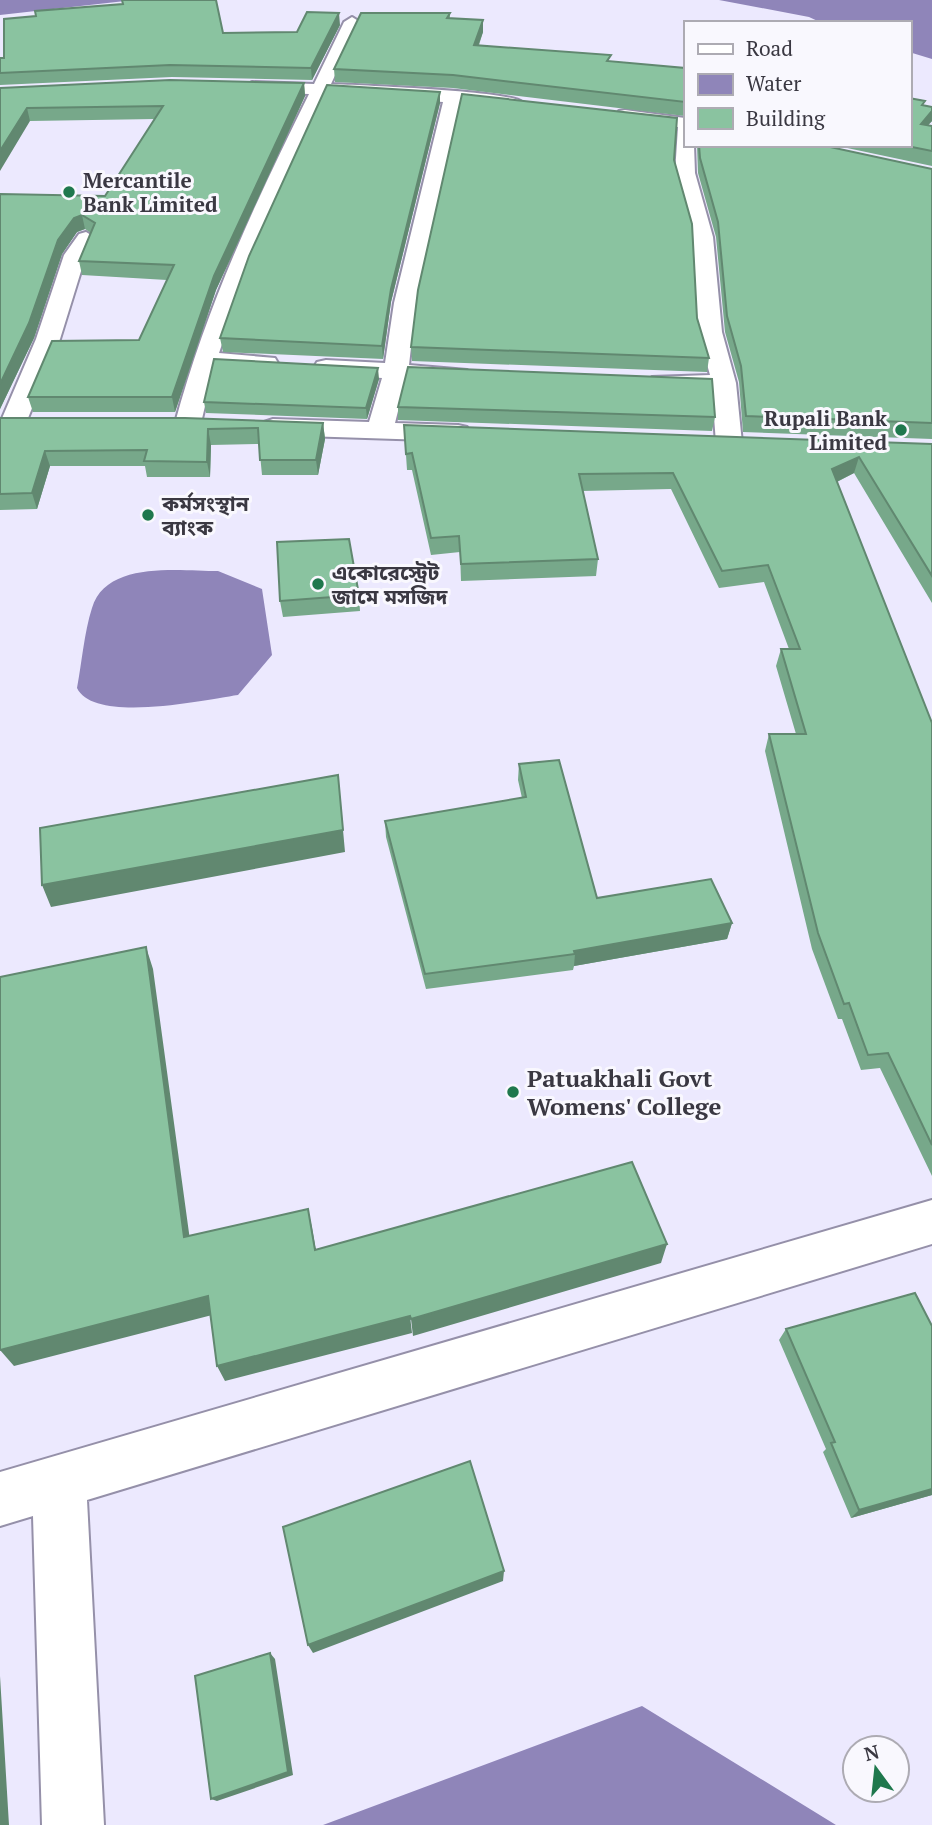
<svg xmlns="http://www.w3.org/2000/svg" width="932" height="1825" font-family="'PT Serif','Noto Sans Bengali',serif">
	<style>
		.water { fill: #8f85b9 }
		.lines { fill: none; stroke-linecap: round; stroke-linejoin: round }
		.minor-casing { stroke: #9590a9; stroke-width: 4 }
		.minor { fill: #fff; fill-rule: evenodd }
		.wall { fill: #77a88a }
		.shaded-wall { fill: #618870 }
		.building { fill: #8ac3a0; stroke: #618870; stroke-width: 2 }
		.poi-dot { fill: #1f784d; stroke: #f9f8fe; stroke-width: 2.5 }
		.labels { text-anchor: middle; dominant-baseline: central; stroke-width: 6; stroke-linejoin: round; paint-order: stroke }
		.far-poi-label { font-size: 21px; font-weight: bold; fill: #3a3842; stroke: #f9f8fe; text-anchor: start }
		.poi-label { font-size: 24px; font-weight: bold; fill: #3a3842; stroke: #f9f8fe; text-anchor: start }
	</style>
	<rect width="100%" height="100%" fill="#ece9fe"/>
	<path class="water" d="M0 0H134L0 15Z
		M719 0H932V59L909 52V23H822L809 17Z
		M218 571 262 589 272 655 238 695C204 700 94 724 77 688 82 662 84 633 92 608 106 560 180 571 218 571Z
		M642 1706 836 1825H323Z"/>
	<g class="lines">
		<g class="minor-casing">
			<path id="minor" d="M352 17 360 22 331 84C356 85 512 91 522 102L513 107 460 103 416 303 409 365 467 370 470 375 467 380 406 379 395 423 458 425 467 427 471 433 467 439 458 441 273 435 264 432 260 427 264 422 273 419 369 422 382 378 326 374 317 372 314 367 317 362 326 360 385 363 394 303 443 102 326 94 248 268 219 353 275 358 278 363 275 368H214L201 423 197 428H179L175 423C206 307 256 201 309 94L252 92 243 87 252 82 314 84 344 22Z
				M625 110 685 118V145H694L695 173 713 237 722 332 736 383 742 443 738 449H720L716 443 712 390 652 387 649 382 652 377 710 375 698 332 693 237 675 173 678 127 619 119 616 115 619 111Z
				M86 232 96 238 86 255 60 339 26 423 22 428H4L0 423 36 339 64 255 79 234Z
				M932 1200V1244L87 1500 104 1825H42L33 1516 0 1526V1472Z"/>
		</g>
		<use href="#minor" class="minor"/>
	</g>
	<path class="wall" d="M122 0 223 33 297 32 340 25 312 80 172 77 0 85V58H4L36 16 122 4Z
		M450 13V18L483 32 479 45 610 62 685 68V116L453 88 335 82 334 69Z
		M304 83 305 96 216 290 175 412H33L28 397 139 340 167 280 82 275 79 261 91 233 85 229 77 232 62 254 34 338 0 409V194L105 196 155 119 30 121 0 88Z
		M440 92V103L391 302 383 359 223 352 220 338Z
		M924 106 932 121 928 125 932 126V166L833 145H909Z
		M697 145H821L932 169V439L743 432 739 382 725 332 716 237 698 173Z
		M674 160 697 318 709 358 707 372 412 361 411 347Z
		M379 379 367 419 206 413 204 402Z
		M398 407 715 417 712 431 398 420Z
		M0 418 323 423 325 439 318 475H262L259 444 211 445 210 477H147L145 466H50L37 509 0 510Z
		M404 425 932 444V603L854 473 837 482 932 723V1176L880 1068 861 1070 842 1019H838L812 949 765 751 769 734H796L776 666 781 649H789L764 582 719 588 671 489 582 491 598 559 596 576 461 581 460 552 431 555 412 470H407Z
		M359 595 360 611 283 617 280 601Z
		M519 764 597 898 732 923 727 939 574 966 573 970 426 989 386 837 385 821 522 798 518 780Z
		M932 1326V1495L851 1518 823 1452 826 1449 779 1340 786 1329Z"/>
	<path class="shaded-wall" d="M339 13 340 25 312 80 311 68Z
		M483 20V32L474 57V45Z
		M304 83 305 96 216 290 175 412 172 397 214 276Z
		M440 92V103L391 302 383 359 382 346 391 289Z
		M27 108 30 121 0 171V151Z
		M932 111V121L917 137 921 124Z
		M82 215 85 229 77 232 62 254 34 338 0 409V384L58 240 74 218Z
		M378 368 379 379 367 419 366 408Z
		M323 423 325 439 318 475 316 460Z
		M208 429 211 445 210 477 207 462Z
		M45 451 50 466 37 509 32 493Z
		M859 457 854 473 828 486 832 469Z
		M338 775 345 852 51 907 42 885Z
		M732 923 727 939 574 966 575 954 574 951Z
		M146 947 153 969 192 1255 184 1237Z
		M308 1209 312 1228 319 1268 315 1250Z
		M667 1244 661 1263 413 1336 411 1319Z
		M208 1296 216 1314 14 1366 0 1350Z
		M410 1316 412 1333 225 1381 217 1366Z
		M932 1489V1495L851 1518 859 1510Z
		M504 1571 503 1581 313 1653 308 1645Z
		M270 1653 275 1659 293 1775 217 1801 211 1799Z
		M0 1676 9 1825H0Z"/>
	<path class="building" d="M122 0H216L223 33 297 32 307 12 339 13 311 68 170 65 0 73V58H4V19L36 16 35 11 123 4Z
		M361 13H450L447 18 483 20 474 45 611 55 607 61 685 68V102L453 75 334 69Z
		M170 80 304 83 214 276 172 397H28L52 341 139 340 174 265 79 261 95 223 82 215 74 218 58 240 29 323 0 384V194L105 196 163 106 27 108 0 151V88Z
		M327 85 440 92 391 289 382 346 220 338 249 256Z
		M462 94 677 118 674 160 692 224 697 318 709 358 411 347 418 290Z
		M909 98 925 101 922 105 932 107V111L921 124 932 126V151L902 145H909Z
		M699 145H821L932 169V423L746 416 741 366 727 316 718 222 700 158Z
		M214 359 378 368 366 408 204 402Z
		M408 367 712 379 715 417 398 407Z
		M0 418H185L323 423 316 460H260L258 428 208 429 207 462 144 461 147 450 45 451 32 493 0 494Z
		M404 425 932 444V576L859 457 832 469 932 723V1145L888 1053 868 1055 849 1003 844 1004 818 933 769 734H806L781 649H800L768 565 722 571 673 473 579 474 598 559 461 564 459 536 431 538 412 453 406 454Z
		M349 539 359 595 280 601 277 542Z
		M559 760 597 898 711 879 732 923 574 951 575 954 425 974 385 821 526 797 519 764Z
		M338 775 343 830 42 885 40 828Z
		M146 947 184 1237 308 1209 315 1250 632 1162 667 1244 411 1319 410 1316 217 1366 208 1296 0 1350V977Z
		M915 1293 932 1326V1489L859 1510 831 1443 835 1442 786 1329Z
		M470 1461 504 1571 308 1645 283 1527Z
		M270 1653 288 1772 211 1799 195 1676Z"/>
	<g class="poi-dot">
		<circle cx="69" cy="192" r="7"/>
		<circle cx="901" cy="430" r="7"/>
		<circle cx="148" cy="515" r="7"/>
		<circle cx="318" cy="584" r="7"/>
		<circle cx="513" cy="1092" r="7"/>
	</g>
	<g class="labels">
		<g class="far-poi-label">
			<text x="83" y="180">Mercantile<tspan x="83" dy="24">Bank Limited</tspan></text>
			<text x="887" y="418" text-anchor="end">Rupali Bank<tspan x="887" dy="24">Limited</tspan></text>
			<text x="162" y="503">কর্মসংস্থান<tspan x="162" dy="24">ব্যাংক</tspan></text>
			<text x="332" y="572">একোরেস্ট্রেট<tspan x="332" dy="24">জামে মসজিদ</tspan></text>
		</g>
		<g class="poi-label">
			<text x="527" y="1078">Patuakhali Govt<tspan x="527" dy="28">Womens' College</tspan></text>
		</g>
	</g>
	<rect x="684" y="21" width="228" height="126" fill="#f9f8fe" stroke="#adabb3" stroke-width="2"/>
	<rect x="698" y="44" width="35" height="10" fill="#ffffff" stroke="#adabb3" stroke-width="2"/>
	<text x="746" y="56" font-size="21" fill="#3a3842">Road</text>
	<rect x="698" y="74" width="35" height="21" fill="#8f85b9" stroke="#adabb3" stroke-width="2"/>
	<text x="746" y="91" font-size="21" fill="#3a3842">Water</text>
	<rect x="698" y="108" width="35" height="21" fill="#8ac3a0" stroke="#adabb3" stroke-width="2"/>
	<text x="746" y="126" font-size="21" fill="#3a3842">Building</text>
	<g transform="translate(876 1769) rotate(345)"><circle r="33" fill="#f9f8fe" stroke="#adabb3" stroke-width="2"/>
	<path d="M0-5L12 26L0 18L-12 26Z" fill="#1f784d"/>
	<text y="-10" font-size="19" font-weight="bold" text-anchor="middle" fill="#3a3842">N</text>
	</g>
</svg>
